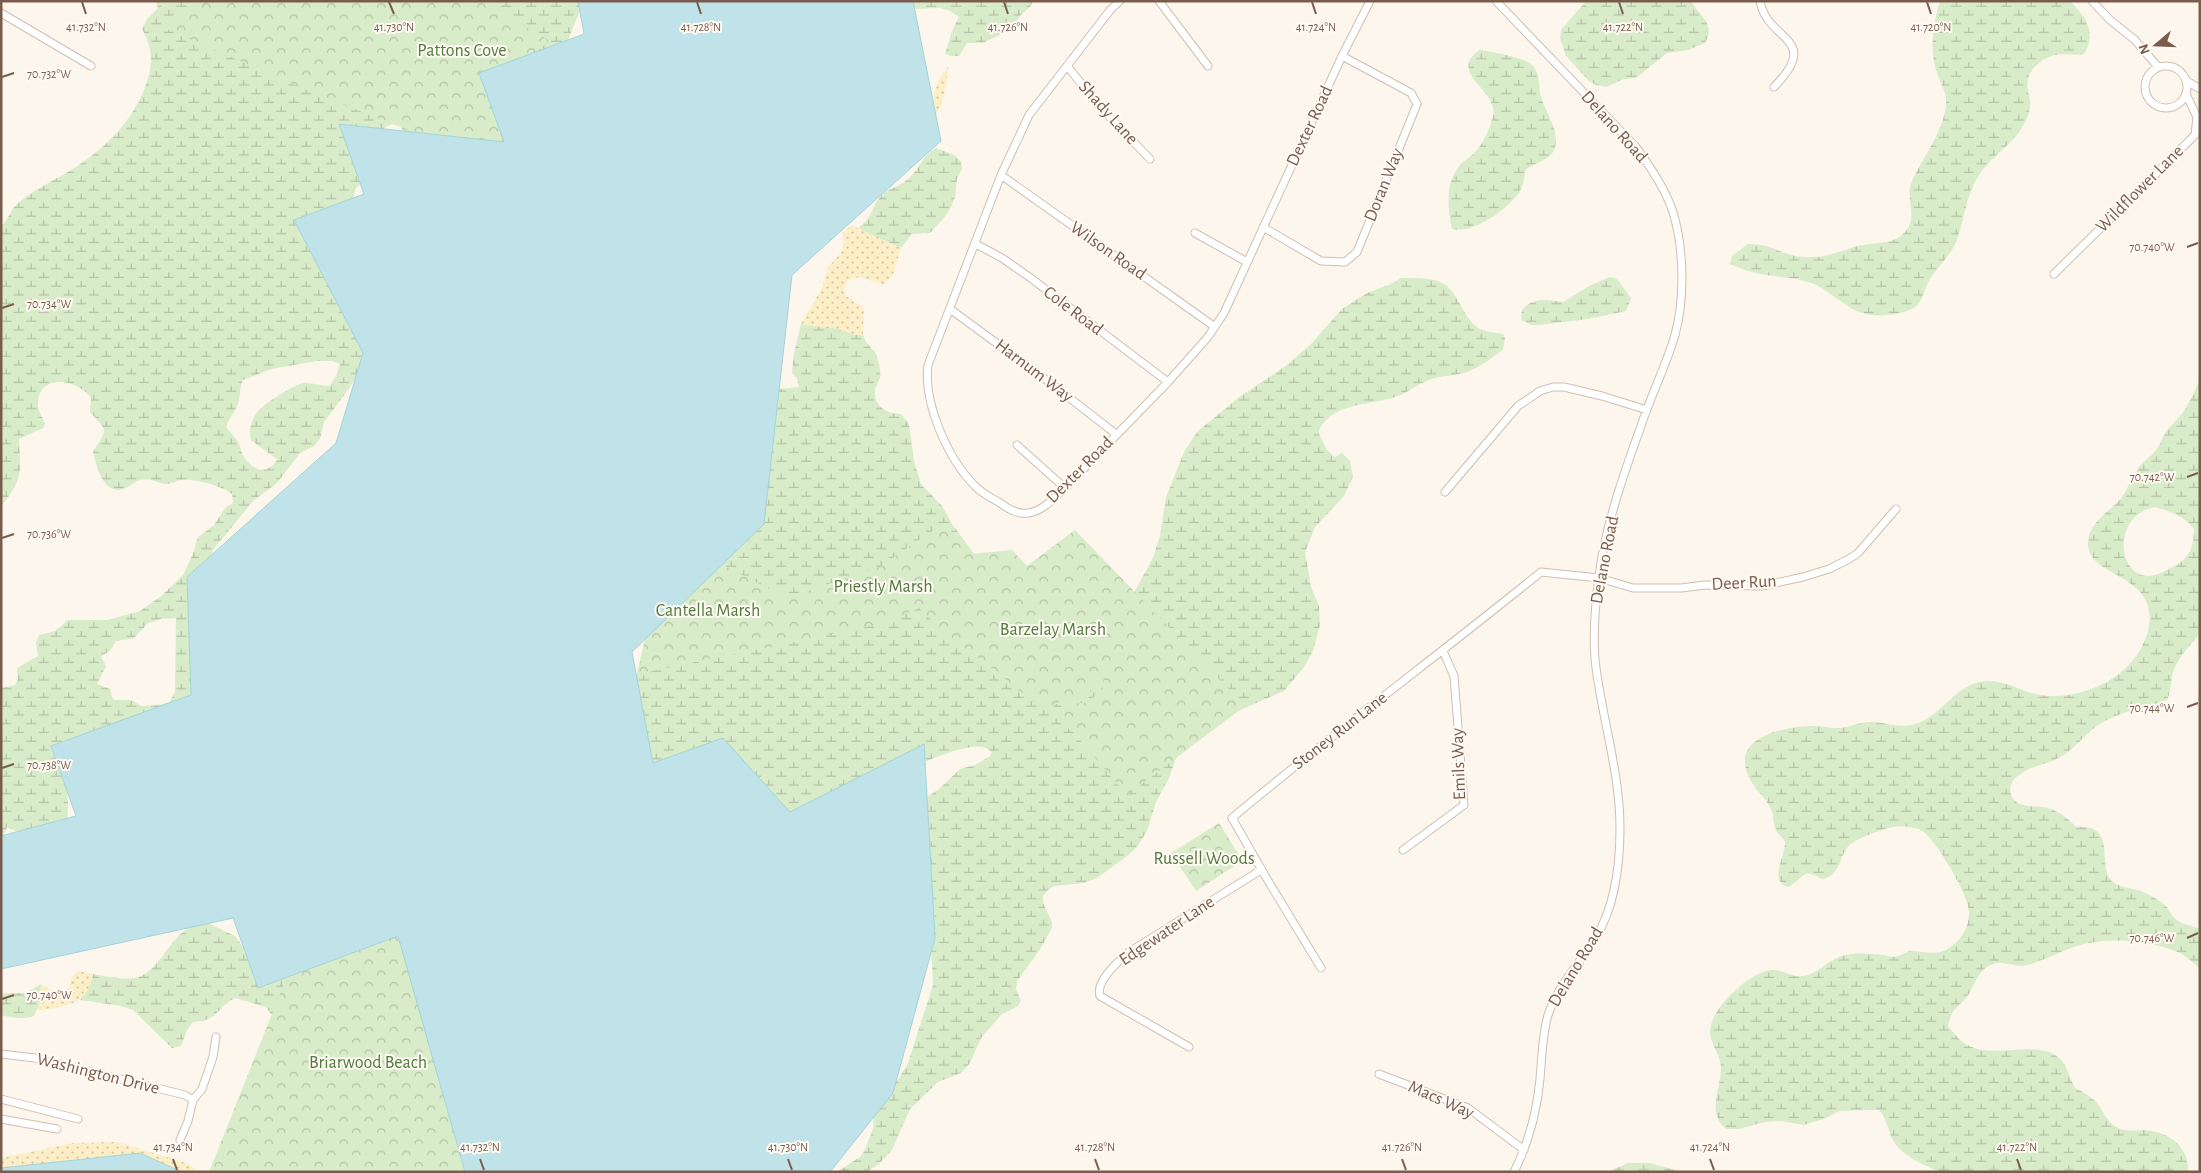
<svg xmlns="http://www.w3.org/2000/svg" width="2201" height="1173" font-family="'Alegreya Sans',sans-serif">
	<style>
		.wetland { fill: url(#wetland-marsh); fill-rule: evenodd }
		.sand { fill: url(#sand-dots) }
		.park { fill: url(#park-crowns) }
		.water { fill: #bfe3e8; stroke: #a5d3da }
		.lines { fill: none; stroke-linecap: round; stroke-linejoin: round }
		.minor-casing { stroke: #d1beb0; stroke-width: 9 }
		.minor { stroke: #fff; stroke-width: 7 }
		.ticks { fill: none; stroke: #7a5c4d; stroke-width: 2 }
		.labels { text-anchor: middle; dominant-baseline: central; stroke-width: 4; stroke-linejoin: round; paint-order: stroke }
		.park-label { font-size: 18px; fill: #537a41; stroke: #fffaf3 }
		.street-label { font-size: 18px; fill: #7a5c4d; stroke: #fffaf3 }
		.ticks-label { font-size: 12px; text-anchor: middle; fill: #7a5c4d; stroke: #fffaf3; stroke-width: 4; stroke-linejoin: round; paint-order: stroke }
	</style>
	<defs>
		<pattern id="wetland-marsh" width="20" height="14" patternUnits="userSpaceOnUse" patternTransform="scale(1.25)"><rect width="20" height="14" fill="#d8ecc9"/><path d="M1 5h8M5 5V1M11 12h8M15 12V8" fill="none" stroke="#b4c2a5"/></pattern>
		<pattern id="sand-dots" width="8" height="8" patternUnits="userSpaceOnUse" patternTransform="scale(1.25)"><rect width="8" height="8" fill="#fcefc7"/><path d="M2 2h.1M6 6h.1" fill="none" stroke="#d1c5a4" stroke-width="1.8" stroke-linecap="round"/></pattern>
		<pattern id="park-crowns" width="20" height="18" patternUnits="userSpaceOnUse" patternTransform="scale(1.25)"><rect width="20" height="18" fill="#d8ecc9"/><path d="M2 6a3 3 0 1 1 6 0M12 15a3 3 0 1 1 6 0" fill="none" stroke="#b4c2a5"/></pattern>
	</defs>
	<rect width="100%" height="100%" fill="#fdf6ec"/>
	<path class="wetland" d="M156 1H584L568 40 406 136 401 127 392 124 384 128 378 135 365 180 356 188 353 199 375 330 360 371 348 390 324 422 320 439 314 446 300 453 277 483 253 501 213 550 204 581 195 697 66 762 68 804 67 830 18 832 7 827 1 842V688L15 685 18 679 17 668 38 656 36 643 39 635 55 631 68 620H108L140 611 160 597 183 575 192 556 198 537 214 525 225 508 233 503 232 494C222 486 195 478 181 480 176 481 171 484 166 484 157 483 150 477 140 480 133 482 128 489 119 490 102 491 96 464 93 452 108 428 108 432 90 412L91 398C77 378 37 373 38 405 38 411 43 418 45 424L43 428 19 439C21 475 23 477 1 507V226C9 220 10 210 16 205 32 191 50 182 68 172 101 152 129 126 144 90 153 68 154 49 142 29L147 19 158 8ZM317 361H333L340 364 336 376 330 386C322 386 314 383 306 383 298 383 288 390 281 394 263 405 246 416 251 440L277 459C268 476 253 471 244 457 241 453 241 447 238 442 235 437 230 432 226 427 229 418 235 412 238 404 241 395 239 388 243 380L271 369ZM176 618 175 691 170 702 159 705 141 706 132 700H113L110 689 97 684 106 666 101 656 110 651 116 641 134 638 148 623 161 619Z
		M899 1H1033L1030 7 1021 15 1010 30 983 43H967L959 56H951L945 54 952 31 959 17 950 11 940 8 914 9Z
		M1586 1H1691C1700 17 1716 24 1705 43L1688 50 1667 53 1636 78 1624 79 1606 87 1596 85 1589 81 1566 56 1560 38 1561 30Z
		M1940 1H2070C2086 17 2097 32 2084 54 2074 56 2064 53 2054 55 2044 58 2029 68 2028 80 2025 95 2036 99 2026 120 2015 145 1989 156 1976 180 1965 200 1964 222 1956 242 1950 256 1938 266 1930 279 1925 286 1924 296 1919 303 1911 315 1879 317 1866 314 1847 310 1832 292 1814 284 1796 277 1783 278 1766 275 1753 273 1741 269 1730 264L1732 256 1748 244C1771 243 1783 256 1803 257 1825 259 1838 251 1858 246 1870 243 1885 244 1896 239 1901 236 1907 231 1909 226 1916 211 1905 198 1912 181 1922 159 1947 126 1946 101 1946 90 1940 83 1937 73 1929 50 1933 24 1940 1Z
		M1479 50C1488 51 1526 58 1531 64 1541 73 1538 85 1541 97 1545 112 1563 135 1553 152 1548 160 1534 164 1526 169 1524 176 1524 185 1520 191 1510 208 1472 235 1452 229 1448 209 1445 187 1457 169 1461 163 1466 160 1471 156 1483 146 1489 130 1493 116 1499 90 1447 74 1479 50Z
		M936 148 954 155 961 161 962 169 957 179 955 197 951 207 944 218 930 233 912 234 901 248 863 232 859 227C875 215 870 208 881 196 888 188 899 187 907 180 919 170 922 156 936 148Z
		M1610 277 1617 279 1631 298 1626 311 1588 319 1539 325H1531L1521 320 1522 310C1534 296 1548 300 1563 302L1591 285Z
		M1401 278C1414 278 1433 277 1444 284 1460 294 1463 320 1480 329 1487 332 1496 333 1503 334L1505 338 1503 350C1491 358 1481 367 1467 372 1455 376 1441 375 1429 380 1417 384 1408 393 1395 397 1369 406 1331 402 1318 432L1327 450 1335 457 1342 453 1350 461 1353 477 1344 496 1315 527 1305 552 1311 587 1319 606 1320 625 1313 651 1304 667 1284 691 1231 714 1178 752 1169 778 1156 802 1147 831 1137 847 1127 856 1097 878 1084 883 1054 886 1048 890 1043 896V903L1052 922V928L1039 951 1017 981 1016 989 1021 1001 1018 1006 1001 1015 981 1038 970 1063 961 1073 938 1082 910 1109 892 1150 879 1164 866 1172H837L860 1157 865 1149 873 1129 874 1112 879 1096 898 1080 908 1063 933 985 924 799 939 789 960 769 975 765 990 756 992 752C989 750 985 747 982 747 946 741 829 811 793 830L682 792 623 735 644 643 663 596 778 389 799 387 797 378 792 373 794 353 801 324 834 328 856 335H863C867 348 875 348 877 357 879 363 881 371 880 377 879 382 875 386 875 392 874 407 887 414 901 414L909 424 914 461 921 484 942 506 952 524 975 555 1120 618 1153 558 1160 536 1166 497 1184 452 1197 432 1238 398 1287 365 1311 344 1342 309 1367 293 1389 285Z
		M2200 381V633C2191 645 2180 655 2174 669 2170 680 2172 689 2167 700 2148 707 2126 710 2109 719 2089 728 2081 743 2064 755 2050 764 2032 765 2019 775 2013 779 2008 787 2011 794 2016 811 2039 804 2051 809 2061 813 2069 819 2076 827 2118 824 2097 863 2111 880 2119 889 2133 887 2143 892 2150 895 2161 901 2166 906 2170 911 2172 917 2178 921 2184 925 2193 926 2200 929V968C2194 963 2188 958 2182 954 2155 941 2113 937 2084 944 2064 949 2046 960 2027 965 2015 968 2003 960 1993 964 1980 968 1976 981 1970 992 1961 1008 1952 1004 1948 1027 1955 1033 1958 1040 1967 1045 1993 1059 2031 1041 2055 1055 2067 1062 2069 1077 2075 1088 2083 1092 2091 1096 2097 1103 2103 1111 2107 1122 2116 1127 2125 1132 2134 1130 2143 1130 2167 1131 2190 1146 2188 1172H1939C1926 1166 1901 1155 1894 1142 1888 1132 1887 1118 1879 1110H1874L1839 1111 1826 1118 1804 1125 1781 1121 1765 1122 1739 1129H1726C1706 1112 1721 1089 1721 1068 1721 1055 1711 1045 1710 1033 1709 1010 1745 977 1766 971 1782 966 1788 978 1802 976 1817 975 1828 960 1842 956 1856 952 1870 954 1884 955 1887 956 1892 957 1895 957 1901 956 1905 951 1913 951 1924 952 1935 955 1946 950 1960 942 1969 929 1969 913 1970 896 1937 843 1924 832 1919 828 1908 827 1902 826 1889 826 1854 838 1847 848 1838 860 1840 876 1822 879 1802 867 1805 878 1788 887 1768 881 1786 855 1785 842 1783 838 1780 836 1777 832 1772 825 1775 815 1770 807 1761 791 1746 783 1745 762 1743 733 1795 725 1816 726 1822 726 1828 728 1834 728 1846 729 1856 723 1868 722 1882 721 1898 728 1912 725 1942 718 1954 683 1986 681 2005 680 2018 690 2036 694 2067 701 2103 689 2126 668 2137 657 2144 645 2148 631 2162 571 2085 580 2088 541 2090 521 2111 511 2122 497 2128 489 2131 478 2137 470 2141 462 2150 458 2155 451 2160 446 2162 438 2166 432 2170 425 2178 420 2183 412 2190 403 2194 391 2200 381ZM2155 507C2170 511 2184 516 2194 529 2194 547 2190 558 2173 567 2166 570 2156 576 2148 576 2116 575 2113 515 2155 507Z
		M206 922 235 936 253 961 292 948 249 1172 275 1020 266 1007 235 998C216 1007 219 1021 193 1022L187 1030 181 1046 172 1048 133 1010 122 1006 80 1000 87 991 93 974C106 976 121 980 135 978 164 972 170 925 206 922Z
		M41 984 40 1002 34 1016C22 1020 13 1018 1 1015V993H26Z
		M1628 1163H1649L1683 1172H1608Z"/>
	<path class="sand" d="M948 67C947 83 945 103 935 116 930 96 935 83 948 67Z
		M851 225 901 248 893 275 884 285 860 277 848 280 844 290 845 295 864 308 863 335H856L834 328H826L801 324 821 290 829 266 841 253 844 241 842 234Z
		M78 971 93 974C90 1006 62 1006 37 1011L40 1002 41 984C52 992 56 994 69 988L72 977Z
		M117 1142 187 1163 198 1172H1V1158L73 1143Z"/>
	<path class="park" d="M201 1H480L550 41 514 68V149L432 150 407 129 318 95 162 27Z
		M944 523 971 554 1012 550 1027 566 1075 530 1245 706 1127 795 1075 734 1053 716 1066 704 1084 703 1102 692 1104 675C1091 692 1086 702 1062 699L1047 712 942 630 919 608 881 624 637 674 644 653V642L652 626 684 545 787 598 879 567Z
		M1219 823 1241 858 1239 863 1196 891 1171 853Z
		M373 934 427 941 498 1172H209L290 969Z"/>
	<path class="water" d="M578 1H913L941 141 792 275 764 524 632 652 653 763 723 738 790 812 924 744 935 938 893 1093 830 1172H465L398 936 258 988 233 918 1 969V836L76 816 51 746 191 695 187 577 336 443 363 353 294 220 364 194 339 124 504 142 479 73 584 34Z
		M140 1153 182 1172H1V1168Z"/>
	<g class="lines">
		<g class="minor-casing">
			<path id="minor" d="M1120 1 1111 9 1029 115 1001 175 928 365C923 403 948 459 975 486 981 492 989 497 997 501 1006 507 1016 515 1028 513 1042 512 1055 497 1065 488L1168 382 1208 337 1224 313 1342 56 1370 1
				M1159 1 1208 66
				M1496 1 1636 147C1650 167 1665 188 1673 212 1684 249 1685 298 1675 335 1666 366 1651 395 1641 426 1624 473 1605 527 1599 576 1595 606 1592 638 1596 668 1603 721 1620 774 1620 828 1620 863 1615 906 1596 937 1580 963 1558 985 1548 1015 1542 1036 1542 1057 1540 1079 1537 1111 1529 1142 1514 1172
				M1760 1C1767 42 1823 37 1774 87
				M2092 1 2110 20 2135 40 2158 67
				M1 13 91 66
				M2145 87a21 21 0 1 1 42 0a21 21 0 1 1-42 0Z
				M1068 67 1099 106 1150 159
				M2187 81 2200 89
				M1001 175 1215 327
				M1263 227 1321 261 1345 262 1357 252 1417 104 1411 93 1342 56
				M1195 233 1247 262
				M976 244 1002 258 1032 279 1168 382
				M2054 274 2195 135 2197 117 2186 94
				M950 309 1036 372 1116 434
				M1017 445 1065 488
				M1445 492 1518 406 1540 391 1553 387H1564L1602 396 1647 410
				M1403 850 1464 805 1454 676 1443 651
				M1321 968 1267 879 1232 818C1333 733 1439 655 1541 572L1599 578 1633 588H1681L1705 585 1762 586 1803 577 1829 569 1849 559 1858 553 1896 509
				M1189 1047 1100 996C1095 981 1119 961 1129 952L1261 870
				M1 1054 35 1058 185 1095 193 1100
				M1379 1074 1468 1108 1524 1150
				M1 1099 78 1119
				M1 1119 57 1129
				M180 1140 188 1121 193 1100 202 1089 213 1057 216 1037"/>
		</g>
		<use href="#minor" class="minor"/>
	</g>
	<path class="ticks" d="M82 2 86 14M389 2 394 14M697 2 701 14M1004 2 1008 14M1312 2 1316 14M1619 2 1623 14M1927 2 1931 14M2 77 14 73M2187 247 2198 243M2 308 14 304M2187 477 2198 473M2 538 14 534M2187 707 2198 703M2 768 14 764M2187 938 2198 933M2 999 14 995M173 1159 177 1170M480 1159 484 1170M788 1159 792 1170M1095 1159 1099 1170M1402 1159 1406 1170M1710 1159 1714 1170M2017 1159 2021 1170"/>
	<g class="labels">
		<g class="park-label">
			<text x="462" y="51">Pattons Cove</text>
			<text x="883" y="587">Priestly Marsh</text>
			<text x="708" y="611">Cantella Marsh</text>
			<text x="1053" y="630">Barzelay Marsh</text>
			<text x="1204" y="859">Russell Woods</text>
			<text x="368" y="1063">Briarwood Beach</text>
		</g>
		<g class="street-label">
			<text transform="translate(1108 113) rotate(48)">Shady Lane</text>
			<text transform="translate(1310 126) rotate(-65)">Dexter Road</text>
			<text transform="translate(1614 127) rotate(48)">Delano Road</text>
			<text transform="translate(1384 185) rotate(-68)">Doran Way</text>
			<text transform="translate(2140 189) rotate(-45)">Wildflower Lane</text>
			<text transform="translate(1108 251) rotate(35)">Wilson Road</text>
			<text transform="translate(1073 311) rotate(37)">Cole Road</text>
			<text transform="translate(1034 371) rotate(37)">Harnum Way</text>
			<text transform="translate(1080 470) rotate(-45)">Dexter Road</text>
			<text transform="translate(1605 560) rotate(-79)">Delano Road</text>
			<text transform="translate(1744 583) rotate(-3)">Deer Run</text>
			<text transform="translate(1340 731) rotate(-38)">Stoney Run Lane</text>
			<text transform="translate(1459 764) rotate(-92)">Emils Way</text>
			<text transform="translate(1167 931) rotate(-34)">Edgewater Lane</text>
			<text transform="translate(1576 967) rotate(-59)">Delano Road</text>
			<text transform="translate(98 1074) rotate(14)">Washington Drive</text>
			<text transform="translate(1441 1100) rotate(24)">Macs Way</text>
		</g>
	</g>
	<g class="ticks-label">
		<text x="1008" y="31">41.726°N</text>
		<text x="1316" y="31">41.724°N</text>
		<text x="1623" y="31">41.722°N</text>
		<text x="1931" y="31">41.720°N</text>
		<text x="86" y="31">41.732°N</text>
		<text x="394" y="31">41.730°N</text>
		<text x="701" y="31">41.728°N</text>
		<text x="49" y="78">70.732°W</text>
		<text x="2152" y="251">70.740°W</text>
		<text x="49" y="308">70.734°W</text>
		<text x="2152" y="481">70.742°W</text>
		<text x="49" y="538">70.736°W</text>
		<text x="2152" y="712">70.744°W</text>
		<text x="49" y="769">70.738°W</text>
		<text x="2152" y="942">70.746°W</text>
		<text x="49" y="999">70.740°W</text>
		<text x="173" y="1151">41.734°N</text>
		<text x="480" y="1151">41.732°N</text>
		<text x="788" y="1151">41.730°N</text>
		<text x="1095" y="1151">41.728°N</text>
		<text x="1402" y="1151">41.726°N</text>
		<text x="1710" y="1151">41.724°N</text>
		<text x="2017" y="1151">41.722°N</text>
	</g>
	<rect width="2201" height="1173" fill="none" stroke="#7a5c4d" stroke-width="5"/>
	<g transform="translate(2156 45) rotate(251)" stroke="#fffaf3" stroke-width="4" paint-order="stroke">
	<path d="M0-4L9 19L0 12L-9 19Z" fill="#7a5c4d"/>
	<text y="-8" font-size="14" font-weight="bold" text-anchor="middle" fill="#7a5c4d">N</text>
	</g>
</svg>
